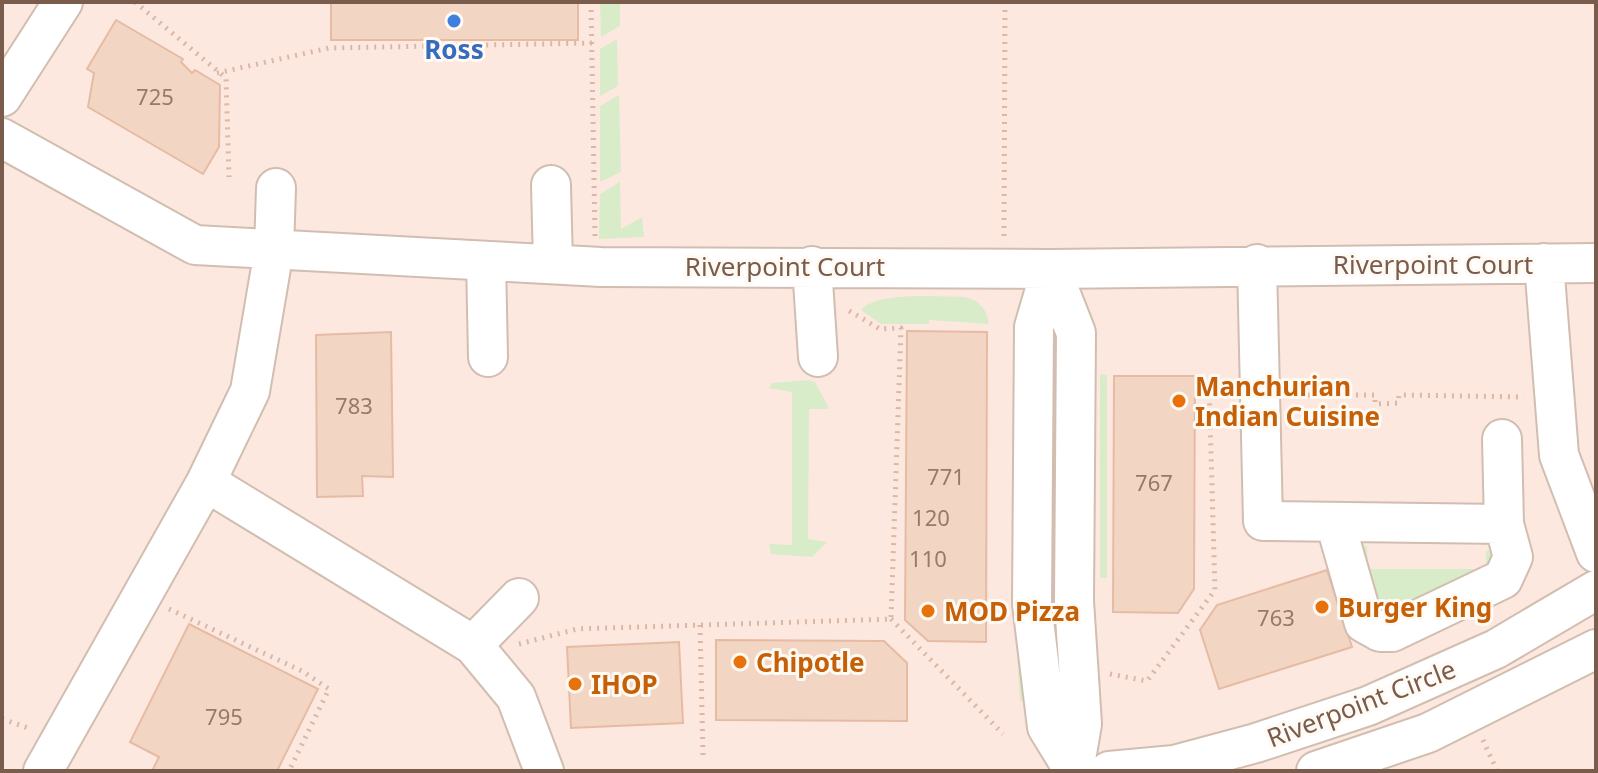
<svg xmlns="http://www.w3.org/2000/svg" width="1598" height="773" font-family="'Noto Sans',sans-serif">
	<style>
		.commercial { fill: #fde8e0 }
		.green { fill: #d8ecc9 }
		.building { fill: #f3d5c3; stroke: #e6bba3; stroke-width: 2 }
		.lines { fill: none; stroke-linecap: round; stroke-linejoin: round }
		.minor-casing { stroke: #d1beb0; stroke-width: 42 }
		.path { stroke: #d9b8a5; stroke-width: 5; stroke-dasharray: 2 6; stroke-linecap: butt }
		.minor { stroke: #fff; stroke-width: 38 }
		.shop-dot { fill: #3f7fe0; stroke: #fffaf3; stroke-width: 3 }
		.food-dot { fill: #e8710a; stroke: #fffaf3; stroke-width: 3 }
		.labels { text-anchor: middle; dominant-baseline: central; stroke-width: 6; stroke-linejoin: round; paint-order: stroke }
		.number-label { font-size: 22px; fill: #987a6a }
		.shop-label { font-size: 26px; font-weight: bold; fill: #366cbe; stroke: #fffaf3 }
		.street-label { font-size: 26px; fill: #7a5c4d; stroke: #fffaf3 }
		.food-label { font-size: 26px; font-weight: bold; fill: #c56008; stroke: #fffaf3; text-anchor: start }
	</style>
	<rect width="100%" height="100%" fill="#fdf6ec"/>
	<path class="commercial" d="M2 2H1596V771H2Z"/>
	<path class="green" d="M600 2H620V26L601 37Z
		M617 39 618 86 600 96V49Z
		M619 95 621 172 600 182V106Z
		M620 182 621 229 642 217 644 237 599 239 600 194Z
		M965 297C980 300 987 310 989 324L929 320V324H881L861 310C878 291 939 297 965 297Z
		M1013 342H1018L1025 701H1020L1014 609Z
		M1100 374 1107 375V578H1100Z
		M809 380 815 382 828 406V409H809L808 539 827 542 812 557 771 554 769 544 792 545V392L769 388 772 383Z
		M1367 546 1368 569H1486V551L1497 549 1503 560 1493 574 1400 619 1388 621 1370 613 1349 553 1354 547Z"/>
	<path class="building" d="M331 2H578V40H331Z
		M116 20 183 59 181 62 192 73 195 70 220 85 219 147 203 174 88 107 94 73 87 69Z
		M907 331 987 332 986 642 928 641 905 620Z
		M391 332 393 477 362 476 363 496 317 497 316 335Z
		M1114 376H1195L1194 589 1178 613 1113 612Z
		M1327 570 1352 647 1219 689 1200 630 1217 605Z
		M189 624 318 689 277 771H152L159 757 130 742Z
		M716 640 884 641 907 663V721L716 720Z
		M679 642 683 723 571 728 567 647Z"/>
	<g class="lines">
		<g class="minor-casing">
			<path id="minor" d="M2 97 63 2
				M2 138 195 245 601 267 1051 269 1596 263
				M551 185 553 264
				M276 188 274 250 250 391 206 482 473 645 516 697 544 771
				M486 261 488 357
				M1544 263 1559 455 1596 553
				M1257 264 1263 521 1504 524 1502 439
				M812 266 818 357
				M1051 269 1034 327 1032 604 1047 727 1074 771
				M1051 269 1076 333 1074 601 1082 724 1074 771
				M1335 522 1364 623 1380 632H1392L1503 579 1513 557 1504 524
				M473 645 519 598
				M43 771 206 482
				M1109 771 1174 765 1256 743 1368 706 1496 649 1596 590
				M1316 771 1428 733 1596 649"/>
		</g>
		<path class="path" d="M135 2 226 78 229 177
			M591 2 595 237
			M217 73 329 48 592 43
			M1004 236 1005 2
			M1292 395H1375V404L1398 403 1399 395 1524 397
			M169 609 302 671 329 689 289 771
			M891 619 1003 734
			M700 625 703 755
			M519 644 577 629 891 619 901 328 880 329 846 309
			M1110 674 1147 681 1215 590 1209 383 1227 382
			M2 719 31 729
			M1483 740 1497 771"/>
		<use href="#minor" class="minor"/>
	</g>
	<circle class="shop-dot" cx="454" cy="21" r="8"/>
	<g class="food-dot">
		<circle cx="1179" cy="401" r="8"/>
		<circle cx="1322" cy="607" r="8"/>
		<circle cx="928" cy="611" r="8"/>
		<circle cx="740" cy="662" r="8"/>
		<circle cx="575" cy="684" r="8"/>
	</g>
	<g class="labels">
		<g class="number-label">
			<text x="155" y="96">725</text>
			<text x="354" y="405">783</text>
			<text x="946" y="476">771</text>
			<text x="1154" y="482">767</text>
			<text x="931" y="517">120</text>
			<text x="928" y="558">110</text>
			<text x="1276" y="617">763</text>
			<text x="224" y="716">795</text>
		</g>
		<g class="shop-label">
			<text x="454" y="49">Ross</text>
		</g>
		<g class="street-label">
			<text x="1433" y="264">Riverpoint Court</text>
			<text x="785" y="266">Riverpoint Court</text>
			<text transform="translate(1361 703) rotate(-21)">Riverpoint Circle</text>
		</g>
		<g class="food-label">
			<text x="1195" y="386">Manchurian<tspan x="1195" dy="30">Indian Cuisine</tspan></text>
			<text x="1338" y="607">Burger King</text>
			<text x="944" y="611">MOD Pizza</text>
			<text x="756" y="662">Chipotle</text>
			<text x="591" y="684">IHOP</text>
		</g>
	</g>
	<rect width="1598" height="773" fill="none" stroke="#7a5c4d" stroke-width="8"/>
</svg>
